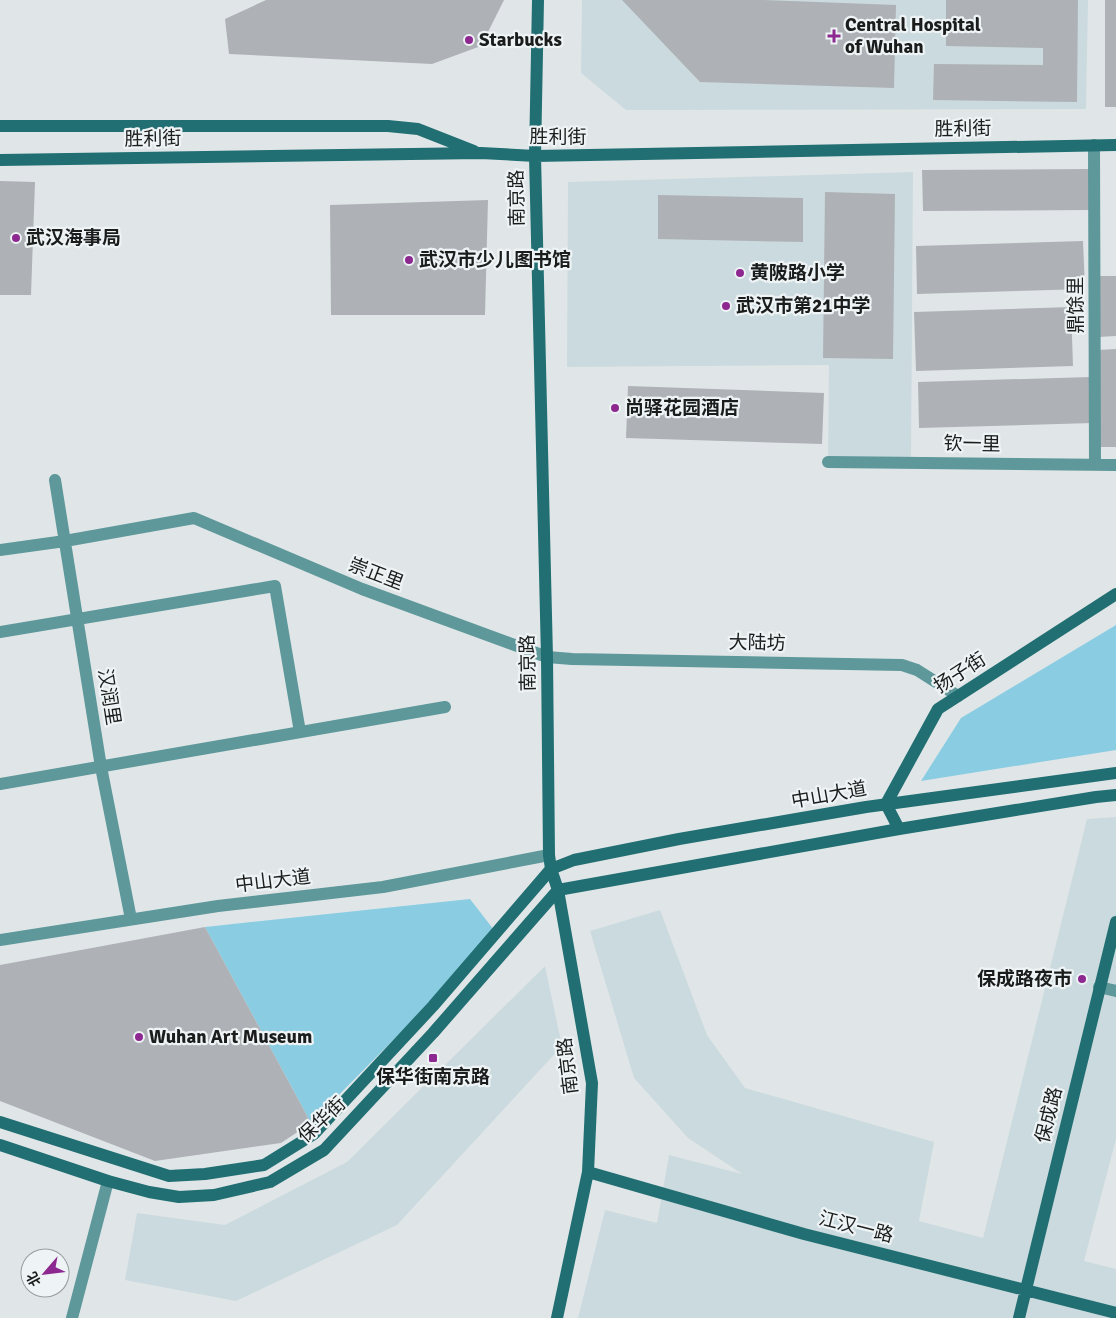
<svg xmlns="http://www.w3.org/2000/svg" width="1116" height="1318" font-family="Signika,'Noto Sans SC',sans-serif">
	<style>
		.built { fill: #cbdade }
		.green { fill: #8acde2 }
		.building { fill: #aeb2b6 }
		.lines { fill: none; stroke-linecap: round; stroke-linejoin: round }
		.lane { stroke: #5e989a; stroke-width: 12 }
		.street { stroke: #5e989a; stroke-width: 12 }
		.secondary { stroke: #216f72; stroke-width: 12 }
		.poi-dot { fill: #8c288f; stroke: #eef3f5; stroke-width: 2 }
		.labels { text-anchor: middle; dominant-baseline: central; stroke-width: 4.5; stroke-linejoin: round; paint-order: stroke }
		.poi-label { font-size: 19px; font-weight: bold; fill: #1b1d1d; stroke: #eef3f5; text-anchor: start }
		.street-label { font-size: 19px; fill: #1b1d1d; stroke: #eef3f5 }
	</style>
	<rect width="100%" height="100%" fill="#e0e6e8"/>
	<path class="built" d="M582 0H1088L1086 109 626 110 581 73Z
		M913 172 911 462H828L829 365 567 367 568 182Z
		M1116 817V1139L1084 1261 1116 1269V1318H578L605 1210 657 1223 669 1155 742 1174 688 1138 634 1078 590 931 660 910 707 1035 745 1088 934 1142 919 1221 983 1238 1087 819Z
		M545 966 562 1046 397 1225 236 1301 125 1280 137 1213 225 1225 347 1162Z"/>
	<path class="green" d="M1116 625V750L921 781 961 718Z
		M470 899 494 930 410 1023 311 1123 205 927Z"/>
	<path class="building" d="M266 0H504L481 46 432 64 229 54 225 19Z
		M622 0H764L896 5 894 88 700 82Z
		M946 0H1078L1077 102 933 100 934 64 1043 65V48L946 46Z
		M1105 0H1116V107H1105Z
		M1091 169 1092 210 923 211 922 170Z
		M0 181 35 182 31 295H0Z
		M825 192 895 194 893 359 823 358Z
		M658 195 803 198V242L658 239Z
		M488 200 485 315H331L330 205Z
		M1083 241 1085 289 917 294 916 246Z
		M1097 276H1116V336L1098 337Z
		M1071 307 1073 366 916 371 914 312Z
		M1116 349V447H1099L1098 350Z
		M1091 377 1093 423 919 428 918 382Z
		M628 386 824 393 822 444 626 438Z
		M205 927 311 1123 281 1143 155 1161 0 1101V965Z"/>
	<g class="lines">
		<path class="lane" d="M1099 987 1116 991"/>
		<path class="street" d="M1094 145 1095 465
			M828 462 1116 465
			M55 480 101 767 131 919
			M0 550 65 541 194 518 362 589 547 657 572 659 902 665 917 670 958 696
			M0 632 275 586 300 732
			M0 784 445 707
			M0 940 218 906 383 887 549 855
			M72 1318 108 1181"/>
		<path class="secondary" d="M538 0 535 156 547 657 549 855 551 869 558 890 592 1083 588 1172 557 1318
			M0 126H388L418 129 474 151
			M0 160 481 153 535 156 1116 145
			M899 829 886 804 938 709 1116 594
			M0 1122 169 1176 205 1174 264 1165 314 1134 433 1006 551 869 574 860 679 839 866 807 1116 773
			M0 1145 108 1181 149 1192 179 1197 214 1195 270 1182 324 1150 433 1033 558 890 899 829 1096 797 1116 795
			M588 1172 804 1234 1116 1313
			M1019 1318 1116 922"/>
	</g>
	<g class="poi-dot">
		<path d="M831.5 28.5h5v5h5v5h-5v5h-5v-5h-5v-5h5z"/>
		<circle cx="469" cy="40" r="5"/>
		<circle cx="16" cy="238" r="5"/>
		<circle cx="409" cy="260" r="5"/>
		<circle cx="740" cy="273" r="5"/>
		<circle cx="726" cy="306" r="5"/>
		<circle cx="615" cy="408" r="5"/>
		<circle cx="1082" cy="979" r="5"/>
		<circle cx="139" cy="1037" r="5"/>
		<rect x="428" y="1053" width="10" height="10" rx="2.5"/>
	</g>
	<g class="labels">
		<g class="poi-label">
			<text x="845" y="25">Central Hospital<tspan x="845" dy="22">of Wuhan</tspan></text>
			<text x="479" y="40">Starbucks</text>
			<text x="26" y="238">武汉海事局</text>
			<text x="419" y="260">武汉市少儿图书馆</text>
			<text x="750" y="273">黄陂路小学</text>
			<text x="736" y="306">武汉市第21中学</text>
			<text x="625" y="408">尚驿花园酒店</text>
			<text x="1072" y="979" text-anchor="end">保成路夜市</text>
			<text x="149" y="1037">Wuhan Art Museum</text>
			<text x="433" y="1077" text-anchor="middle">保华街南京路</text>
		</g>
		<g class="street-label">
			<text transform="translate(963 129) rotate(-1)">胜利街</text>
			<text x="558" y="137">胜利街</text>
			<text transform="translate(153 139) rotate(-1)">胜利街</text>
			<text transform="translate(517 198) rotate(-91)">南京路</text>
			<text transform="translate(1076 305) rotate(-90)">鼎馀里</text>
			<text transform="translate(972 444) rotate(1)">钦一里</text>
			<text transform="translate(376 574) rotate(21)">崇正里</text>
			<text transform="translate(757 643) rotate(1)">大陆坊</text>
			<text transform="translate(528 663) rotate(-91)">南京路</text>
			<text transform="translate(960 673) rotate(-33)">扬子街</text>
			<text transform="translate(109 697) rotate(81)">汉润里</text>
			<text transform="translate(829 795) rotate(-10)">中山大道</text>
			<text transform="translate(273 881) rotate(-7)">中山大道</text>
			<text transform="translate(568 1066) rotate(-97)">南京路</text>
			<text transform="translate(1049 1115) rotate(-76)">保成路</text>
			<text transform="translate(322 1120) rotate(-43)">保华街</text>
			<text transform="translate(856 1227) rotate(14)">江汉一路</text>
		</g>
	</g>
	<g transform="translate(45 1273) rotate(242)"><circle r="24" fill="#eef3f5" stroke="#9a9d9f"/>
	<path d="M0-4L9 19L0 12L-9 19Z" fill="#8c288f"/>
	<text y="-8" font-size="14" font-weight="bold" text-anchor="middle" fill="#1b1d1d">北</text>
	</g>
</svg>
